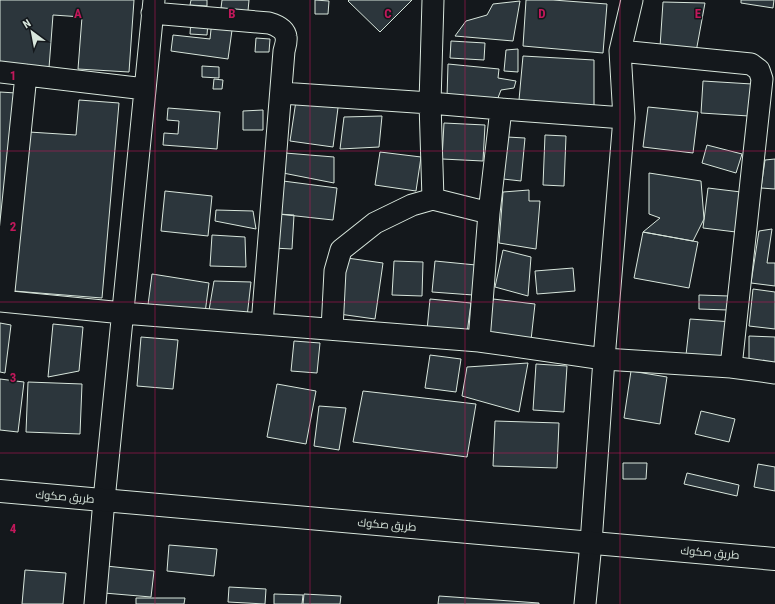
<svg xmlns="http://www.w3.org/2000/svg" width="775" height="604" font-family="'Roboto Condensed',Cairo,sans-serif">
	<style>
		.building { fill: #2c363c; stroke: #d8e6dc }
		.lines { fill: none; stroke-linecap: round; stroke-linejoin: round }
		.minor-casing { stroke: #d8e6dc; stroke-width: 23 }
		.tertiary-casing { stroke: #d8e6dc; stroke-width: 24 }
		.minor { stroke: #14181c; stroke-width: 21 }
		.tertiary { stroke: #14181c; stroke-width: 22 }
		.grid { fill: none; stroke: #c2185b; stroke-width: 1; stroke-opacity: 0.55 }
		.labels { text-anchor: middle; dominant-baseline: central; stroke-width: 3; stroke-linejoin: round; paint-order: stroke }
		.street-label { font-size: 11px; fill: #d8e6dc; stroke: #14181c }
		.grid-label { font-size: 13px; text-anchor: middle; font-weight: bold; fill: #c2185b; stroke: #14181c; stroke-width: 3; stroke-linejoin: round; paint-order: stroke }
	</style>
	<rect width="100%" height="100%" fill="#14181c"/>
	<path class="building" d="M0 0H134L129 72 78 69 82 17 53 15 49 68 0 64Z
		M191 0H207V6L190 5Z
		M222 0H249L248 11 221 8Z
		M315 0 329 1 328 14H315Z
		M349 0H412L380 32 348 1Z
		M526 0H553L607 4 603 53 523 46Z
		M741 0H774L773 8 741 3Z
		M520 1 513 41 455 36 466 21 487 15 493 4Z
		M663 2 705 3 696 52 660 47Z
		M191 20 208 22 207 35 190 34Z
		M212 20 233 23 228 59 171 51 173 35 210 39Z
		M256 38 270 39 269 52H255Z
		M451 41 485 43 484 60 450 58Z
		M518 49V72L504 71 506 50Z
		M523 56 594 60V109L519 100Z
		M448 64 499 69 498 78 516 81 514 88 501 90 496 103 447 97Z
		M202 66 219 67V78L202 77Z
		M214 79 223 80 222 89H213Z
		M703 81 752 84 749 116 701 113Z
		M0 92 16 93 0 253Z
		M297 94 339 100 333 147 290 141Z
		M79 100 119 103 102 298 14 291 29 132 76 135Z
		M648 107 698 112 693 153 643 147Z
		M168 108 220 112 217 149 163 145 164 133 178 134 179 121 167 120Z
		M263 110V130H243V111Z
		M382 116 379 147 340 149 344 117Z
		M444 123 485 125 483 161 442 159Z
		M545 135 566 136 564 186 543 185Z
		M507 137 525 138 521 181 503 179Z
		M707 145 742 154 736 173 702 163Z
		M380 152 421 157 416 191 375 185Z
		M285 153 334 157V183L283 173Z
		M775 159V189L761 188 765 160Z
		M649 173 701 181 704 219 693 241 643 232 660 218 649 214Z
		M283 181 337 188 333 220 278 214Z
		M708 188 741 192 736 232 703 228Z
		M529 190V201H540L536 249 499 243 503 192Z
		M165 191 212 196 208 236 161 231Z
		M216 210 253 211 256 229 215 221Z
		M278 214 294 215 292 249 273 248Z
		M772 229 767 263H775V286L751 283 759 231Z
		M643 232 698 242 689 288 634 278Z
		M212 235 245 237 246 267 210 266Z
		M503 250 531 257 528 296 495 287Z
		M347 258 383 263 375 319 339 314Z
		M394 261 423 262 422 296 392 295Z
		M435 261 476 265 473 295 432 292Z
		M573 268 575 291 537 294 535 271Z
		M152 274 209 283 205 313 148 305Z
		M214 281 251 282 247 317 208 316Z
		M753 289 775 292V329L749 326Z
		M699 295 729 296 728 310 699 309Z
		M430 299 471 303 467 333 427 330Z
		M493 299 535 304 531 340 489 336Z
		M690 319 733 322 729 358 686 355Z
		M0 323 11 325 5 373 0 372Z
		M53 324 83 327 79 371 48 377Z
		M749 336 775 337V366L749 363Z
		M141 337 178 340 173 389 137 386Z
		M294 341 320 343 317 373 291 371Z
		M430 355 461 359 456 392 425 388Z
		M528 363 519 412 462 396 467 367Z
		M536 364 567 366 564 412 533 410Z
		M631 371 667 377 660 424 624 418Z
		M0 379 24 382 18 432 0 430Z
		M28 382 82 384 80 434 26 432Z
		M277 384 316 391 306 444 267 437Z
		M363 391 476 404 467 457 353 442Z
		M319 406 346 408 339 450 314 446Z
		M701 411 735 419 729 442 695 434Z
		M495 421 559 423 557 468 493 466Z
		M623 463H647L646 479H623Z
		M758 464 775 467V491L754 487Z
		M687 473 739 485 737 496 684 484Z
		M169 545 217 549 214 576 167 571Z
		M106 566 154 571 151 597 104 593Z
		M25 570 66 573 63 604H22Z
		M229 587 266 589 265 604 228 602Z
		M274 594 303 595 302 604H274Z
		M304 594 341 596 340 604H303Z
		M439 596 539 603V604H438Z
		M136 598H185L184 604H136Z"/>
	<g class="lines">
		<g class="minor-casing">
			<path id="minor" d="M433 0 430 103 433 199
				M152 13 269 23C276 25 285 29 286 37 287 41 285 47 284 51L262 324
				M620 51 751 64 759 70 762 79 731 367
				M0 72 145 89
				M281 93 430 103 501 109 624 118
				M0 301 123 313 479 341 604 359 731 367 775 373
				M3 301 26 75
				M332 329 335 271 341 250 375 223 412 205 433 199 489 213
				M479 341 489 213 501 109
				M95 604 104 500 154 0
				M585 604 591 543 604 359 624 118 620 51 632 0"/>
		</g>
		<g class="tertiary-casing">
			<path id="tertiary" d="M0 491 775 559"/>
		</g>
		<use href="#minor" class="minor"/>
		<use href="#tertiary" class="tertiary"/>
	</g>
	<path class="grid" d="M155 0V604M310 0V604M465 0V604M620 0V604M0 151H775M0 302H775M0 453H775"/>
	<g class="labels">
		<g class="street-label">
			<text transform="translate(65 497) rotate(5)">طريق صكوك</text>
			<text transform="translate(387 525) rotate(5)">طريق صكوك</text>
			<text transform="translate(710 553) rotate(5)">طريق صكوك</text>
		</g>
	</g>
	<g class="grid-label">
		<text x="78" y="18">A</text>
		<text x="232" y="18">B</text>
		<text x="388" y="18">C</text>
		<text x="542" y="18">D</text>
		<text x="698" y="18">E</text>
		<text x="13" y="80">1</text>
		<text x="13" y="231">2</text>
		<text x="13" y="382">3</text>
		<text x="13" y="533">4</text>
	</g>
	<g transform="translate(32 32) rotate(328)" stroke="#14181c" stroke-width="3" paint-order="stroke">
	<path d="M0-3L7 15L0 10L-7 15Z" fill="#d8e6dc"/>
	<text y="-6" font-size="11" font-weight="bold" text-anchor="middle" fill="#d8e6dc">N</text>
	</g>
</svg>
